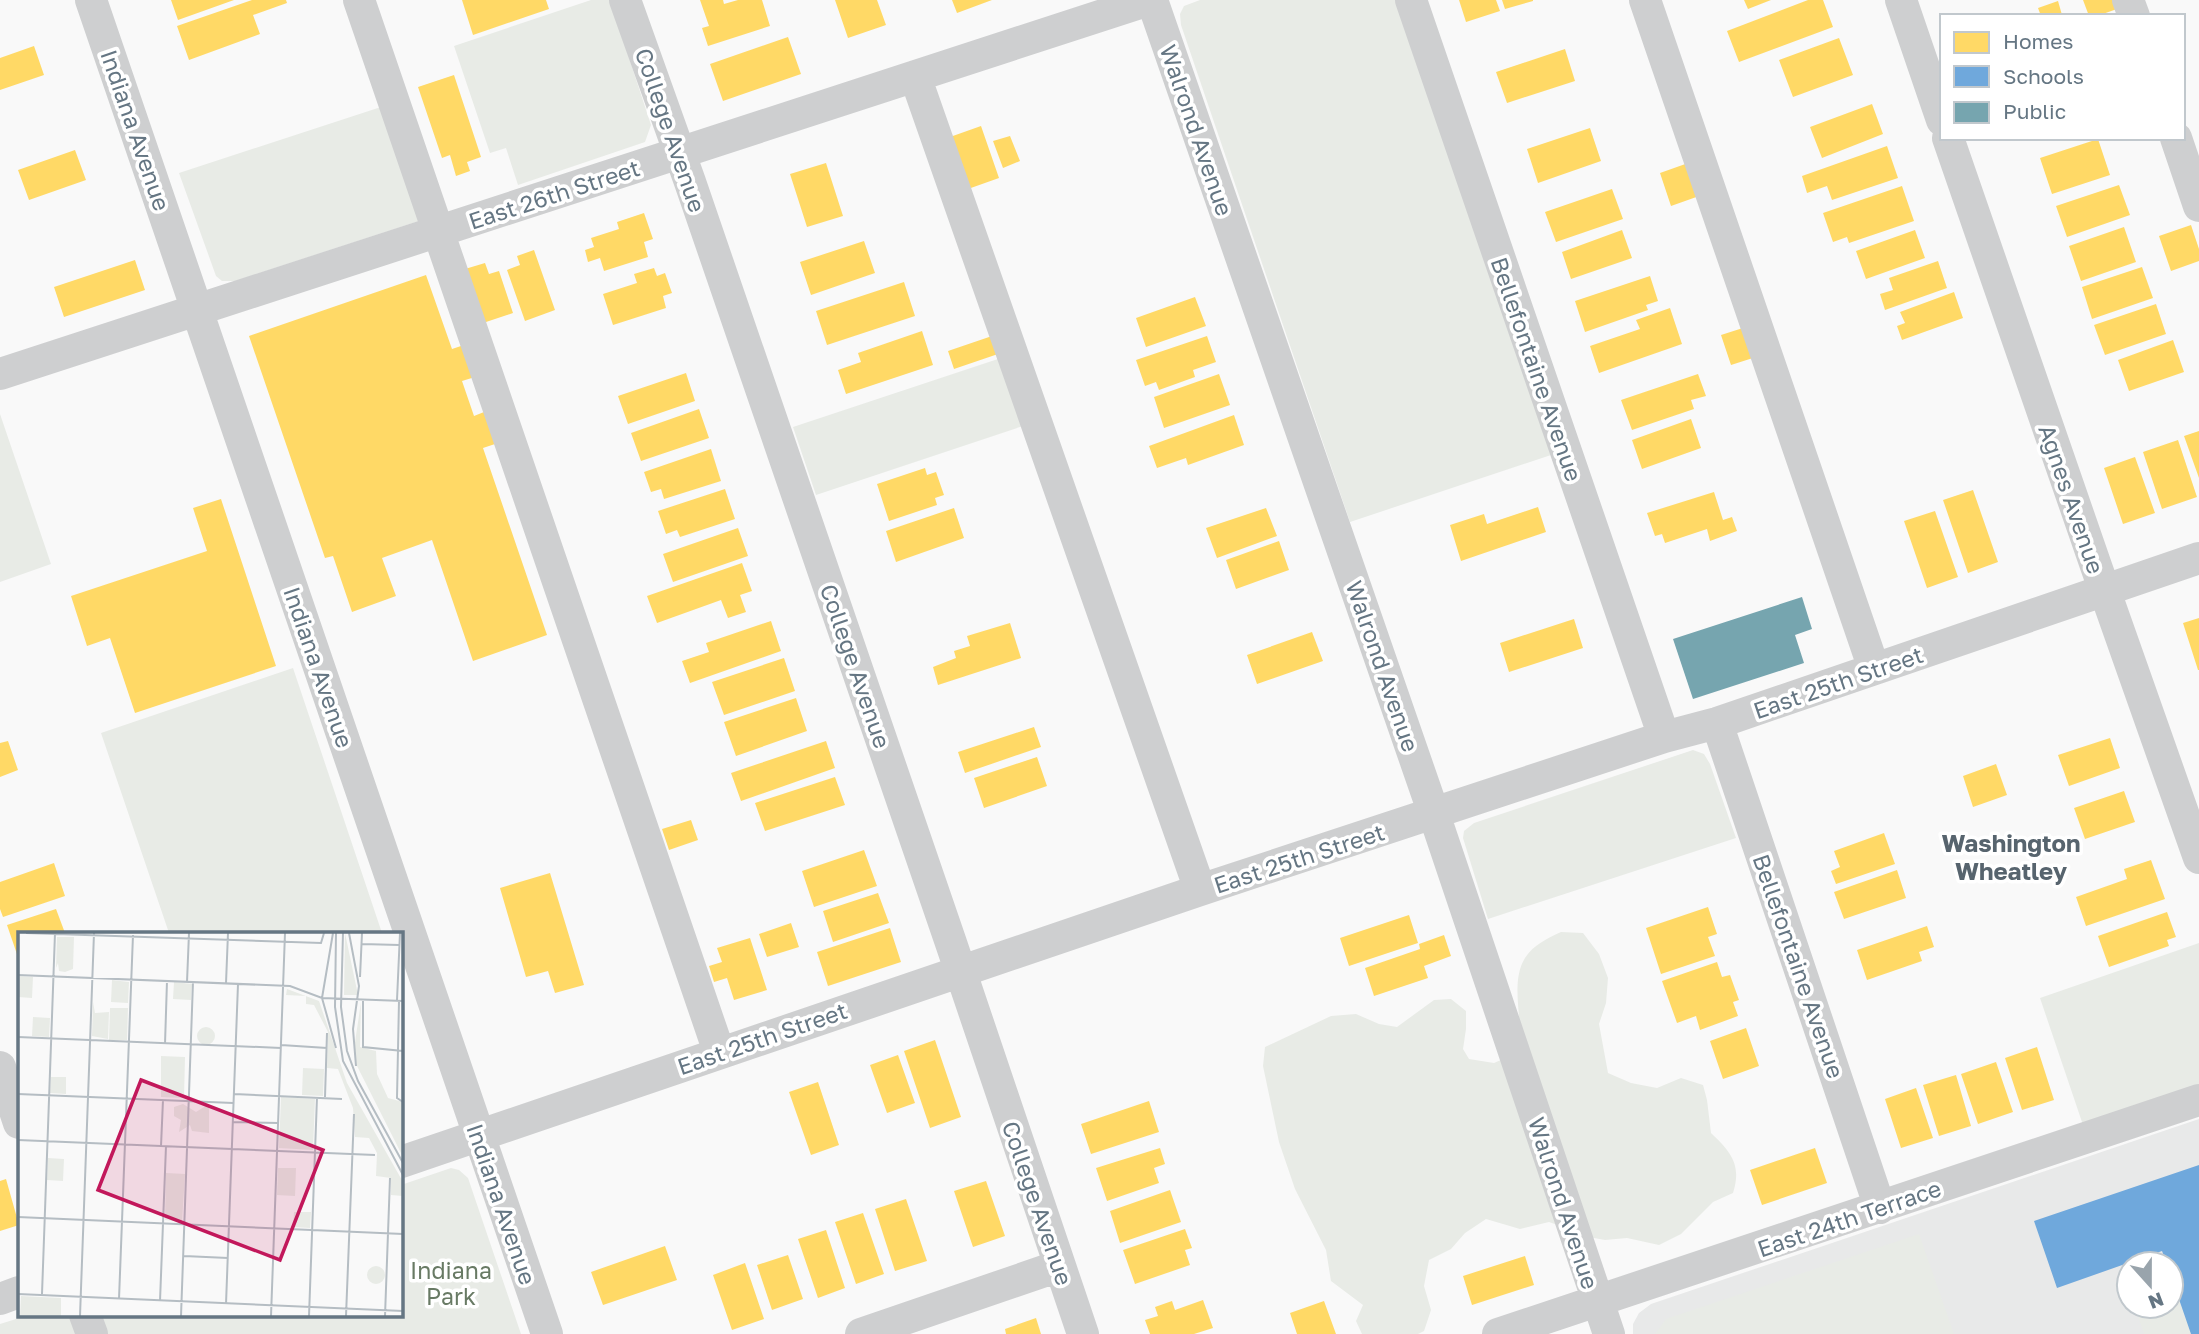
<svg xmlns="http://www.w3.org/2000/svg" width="2199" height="1334" font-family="'Golos Text',sans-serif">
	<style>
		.built { fill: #e8e9e9; fill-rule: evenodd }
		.green { fill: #e8ebe6 }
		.homes { fill: #ffd966 }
		.schools { fill: #6fa8dc }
		.public { fill: #76a5af }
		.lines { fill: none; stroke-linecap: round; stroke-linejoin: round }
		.minor { stroke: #cecfd0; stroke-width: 32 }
		.labels { text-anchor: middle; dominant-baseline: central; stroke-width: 7; stroke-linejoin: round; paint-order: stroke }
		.street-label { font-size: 23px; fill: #657683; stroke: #fff }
		.park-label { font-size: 23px; fill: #687a64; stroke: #fff }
		.neighbourhood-label { font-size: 24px; font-weight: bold; fill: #57646e; stroke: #fff }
		.inset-road { fill: none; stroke: #b5bdc3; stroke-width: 2 }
		.view { fill: #c2185b; fill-opacity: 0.15; stroke: #c2185b; stroke-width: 3.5 }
		.inset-edge { fill: none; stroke: #657683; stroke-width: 3.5 }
	</style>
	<rect width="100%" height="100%" fill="#f9f9f9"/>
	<path class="built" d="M2199 1119V1334H1633V1324L1639 1313 1651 1304ZM2129 1264H2171V1306H2129Z"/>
	<path class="green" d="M591 0H610L651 125 645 142 518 185 506 148 490 153 454 46Z
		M1200 0H1395L1551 455 1350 522 1181 25 1180 14 1184 6Z
		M384 106 419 221 235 281H222L216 276 179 173Z
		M1007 356 1029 424 816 495 793 427Z
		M0 414 51 564 0 582Z
		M293 668 382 933H169L101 733Z
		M1693 750 1704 754 1710 764 1736 838 1488 919 1463 838 1464 831 1474 823Z
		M1561 932 1583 933 1599 954 1608 978 1606 1003 1599 1024 1608 1073 1631 1083 1657 1088 1681 1078 1703 1085 1707 1100 1711 1133C1731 1152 1742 1165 1733 1193L1713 1202 1681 1234 1659 1245 1627 1238 1605 1240 1594 1238 1549 1222 1520 1229 1486 1219 1465 1233 1451 1249 1429 1260 1424 1286 1431 1310 1424 1331 1418 1334H1362L1356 1321 1363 1305 1331 1281 1326 1250 1295 1189 1279 1142 1263 1066 1265 1047 1331 1016 1356 1014 1379 1024 1397 1027 1434 1000 1451 999 1466 1011V1029L1463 1049 1469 1059 1494 1063 1519 1052C1519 1041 1520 1030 1519 1018 1518 999 1514 976 1525 958 1533 945 1548 938 1561 932Z
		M2199 943V1085L2083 1125 2040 998Z
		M451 1168 459 1170 468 1178 521 1334H107L100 1315H401V1185Z
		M1919 1234 1954 1334H1655L1666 1319Z
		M2171 1276 2191 1334H2144L2135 1306H2171Z
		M29 1315H70L77 1334H0V1324Z"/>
	<path class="homes" d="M171 0H234L178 20Z
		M252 0H286L287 3 253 15 260 34 189 60 177 26Z
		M462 0H546L549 9 473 35Z
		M700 0H723L724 4 738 0H762L770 26 708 46 702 28 709 26Z
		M835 0H877L886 25 848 38Z
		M952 0H992L957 13Z
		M1459 0H1496L1500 11 1466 22Z
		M1502 0H1533V1L1505 9Z
		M1744 0H1771L1748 9Z
		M1808 0H1823L1833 27 1739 62 1727 31Z
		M2083 0H2114L2117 9 2097 16H2089Z
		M2058 1 2062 15 2070 13 2071 16H2041L2038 8Z
		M788 37 801 74 723 101 710 64Z
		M1839 38 1853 75 1793 97 1779 60Z
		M34 46 44 75 0 90V58Z
		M1565 49 1575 81 1507 103 1496 72Z
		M454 75 481 157 467 162 470 171 456 176 450 155 442 158 418 87Z
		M1872 104 1883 134 1822 158 1810 127Z
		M981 126 999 178 968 189 950 137Z
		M1590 128 1601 161 1538 183 1527 149Z
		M1010 136 1020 161 1003 168 993 141Z
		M2098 139 2110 175 2052 194 2040 158Z
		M1887 146 1898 178 1832 200 1827 186 1807 193 1802 176Z
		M75 150 86 180 29 200 18 170Z
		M1691 162 1702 195 1671 206 1660 173Z
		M826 163 843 216 807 227 790 174Z
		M2119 185 2130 215 2067 237 2056 206Z
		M1902 186 1914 221 1849 243 1847 237 1833 242 1823 213Z
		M1612 189 1623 219 1556 242 1545 212Z
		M644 213 653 239 644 242 648 257 604 271 600 258 588 262 585 250 594 247 591 238 619 229 617 222Z
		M2191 225 2199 249V261L2171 271 2159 236Z
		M2124 227 2136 262 2081 281 2069 246Z
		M1622 230 1632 258 1571 279 1562 252Z
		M1915 230 1925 258 1866 279 1856 251Z
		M864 241 875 273 811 295 800 262Z
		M534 250 555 310 525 321 507 270 520 265 517 256Z
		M135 260 145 290 64 317 54 287Z
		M1938 261 1947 288 1885 310 1880 294 1893 290 1889 278Z
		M485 263 489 274 499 271 513 313 483 323 465 269Z
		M2142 267 2153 298 2092 319 2082 287Z
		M654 268 657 276 665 273 672 293 663 296 666 308 613 325 603 294 637 283 634 274Z
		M426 275 452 349 464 345 475 377 462 381 474 416 484 412 495 444 483 448 547 635 473 661 432 540 382 558 396 596 352 612 333 556 325 558 249 336Z
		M1650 276 1658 301 1646 305 1648 310 1585 332 1575 301Z
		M904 282 915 316 827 345 816 311Z
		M1954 292 1963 318 1902 340 1897 326 1905 323 1900 312Z
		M1195 297 1206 326 1146 347 1136 318Z
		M2156 304 2166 334 2105 355 2094 325Z
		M1670 308 1682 344 1599 373 1590 346 1640 329 1636 320Z
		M1746 327 1756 357 1731 365 1721 335Z
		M922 331 933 365 846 394 838 370 861 362 858 353Z
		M992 336 998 354 954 369 948 351Z
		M1207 336 1216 362 1193 370 1195 377 1159 390 1156 382 1145 386 1136 360Z
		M2173 340 2184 372 2129 391 2118 360Z
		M686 373 695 401 628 424 618 396Z
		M1219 374 1230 405 1164 428 1154 397Z
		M1698 374 1706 396 1691 400 1694 409 1632 430 1621 400Z
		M699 409 709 438 641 461 631 433Z
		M1234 415 1244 445 1188 465 1186 458 1157 468 1149 446Z
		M1691 419 1701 448 1642 469 1632 440Z
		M2199 431V478L2184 436Z
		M2178 440 2197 497 2162 509 2143 452Z
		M711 449 721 481 664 499 661 489 651 492 644 472Z
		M2135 457 2155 513 2123 524 2104 468Z
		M925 468 927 475 936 472 944 495 935 498 937 505 889 521 877 484Z
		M725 489 735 519 680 537 677 530 666 534 658 511Z
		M1973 490 1998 562 1968 573 1943 500Z
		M1714 492 1723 520 1732 517 1737 531 1710 541 1707 529 1665 543 1662 534 1655 536 1647 513Z
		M221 499 276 666 135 713 110 638 87 646 71 596 207 551 193 508Z
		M1538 507 1546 532 1461 561 1450 525 1484 514 1487 524Z
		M954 508 964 538 896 562 886 531Z
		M1266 508 1277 536 1217 558 1206 528Z
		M1935 511 1958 577 1927 588 1904 521Z
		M738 528 748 556 673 582 663 554Z
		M1279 541 1289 570 1236 589 1226 560Z
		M742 563 752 591 740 595 746 612 728 618 721 600 657 623 647 596Z
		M2199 618V670H2198L2183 623Z
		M1574 619 1583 648 1509 672 1500 643Z
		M771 621 781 651 690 683 682 661 709 652 706 643Z
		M1010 623 1021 658 938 685 933 667 956 658 954 651 970 646 967 636Z
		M1312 632 1323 661 1257 684 1247 655Z
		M784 658 795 691 724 715 712 682Z
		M796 698 807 731 736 756 724 722Z
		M1034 727 1041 747 965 773 958 752Z
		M2110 738 2120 768 2069 786 2058 755Z
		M8 741 18 770 0 777V743Z
		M826 741 835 768 741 801 731 773Z
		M1037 757 1047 786 984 808 974 778Z
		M1996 764 2007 795 1973 807 1963 776Z
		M835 777 845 805 765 831 755 803Z
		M2124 791 2135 822 2085 839 2074 808Z
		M691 820 698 840 669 850 662 829Z
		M1884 833 1895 864 1836 884 1831 871 1840 867 1834 851Z
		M864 850 877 886 814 907 802 871Z
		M2151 860 2165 899 2086 926 2076 897 2127 879 2124 869Z
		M54 863 65 896 3 917 0 909V882Z
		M1897 870 1906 898 1844 919 1834 892Z
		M550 873 584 985 555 993 548 971 526 977 500 888Z
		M878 893 889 923 833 942 823 911Z
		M1708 907 1717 934 1708 937 1715 956 1661 974 1646 928Z
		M56 909 65 933H19V960L7 925Z
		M2167 912 2176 937 2167 940 2169 946 2109 967 2098 936Z
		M1409 915 1418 943 1349 966 1340 938Z
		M791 923 799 947 767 957 759 934Z
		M1927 926 1934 947 1919 952 1922 961 1867 980 1857 950Z
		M890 928 901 962 828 986 817 952Z
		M1444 935 1451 956 1424 966 1428 978 1374 996 1365 968 1420 949 1419 944Z
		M750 938 767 990 734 1000 727 978 714 982 709 966 722 962 717 948Z
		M1717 962 1722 977 1730 975 1739 1000 1733 1002 1738 1016 1700 1030 1696 1016 1677 1023 1662 981Z
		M1746 1028 1759 1066 1723 1079 1710 1041Z
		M935 1040 961 1117 930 1128 904 1051Z
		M2037 1047 2054 1100 2022 1110 2005 1058Z
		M898 1055 915 1103 887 1113 870 1065Z
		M1996 1062 2013 1112 1978 1124 1961 1074Z
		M1956 1075 1971 1126 1939 1136 1923 1085Z
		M818 1082 839 1145 811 1155 789 1092Z
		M1916 1088 1933 1138 1901 1148 1885 1099Z
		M1149 1101 1159 1132 1091 1154 1081 1124Z
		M1160 1148 1165 1164 1154 1168 1159 1183 1107 1201 1096 1168Z
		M1815 1148 1827 1183 1762 1205 1750 1170Z
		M6 1179 19 1225 0 1231V1181Z
		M986 1181 1005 1236 973 1247 954 1191Z
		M1170 1190 1181 1222 1120 1243 1110 1211Z
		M906 1199 927 1261 895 1271 875 1209Z
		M863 1213 884 1274 856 1284 835 1222Z
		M1185 1229 1192 1248 1185 1250 1190 1265 1135 1284 1123 1250Z
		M826 1230 845 1288 818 1298 798 1239Z
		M665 1246 677 1280 603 1305 591 1272Z
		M788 1255 803 1299 772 1310 757 1265Z
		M1525 1256 1534 1285 1472 1305 1463 1276Z
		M745 1263 764 1319 732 1330 713 1275Z
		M1203 1300 1213 1328 1194 1334H1150L1145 1320 1158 1316 1155 1307 1172 1301 1175 1310Z
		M1324 1301 1336 1334H1297L1290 1313Z
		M1036 1318 1041 1334H1006L1005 1329Z"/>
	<path class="schools" d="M2199 1165V1334H2191L2171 1276V1264H2167L2162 1251 2057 1288 2034 1221Z"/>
	<path class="public" d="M1802 597 1812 629 1795 635 1804 663 1693 699 1673 639Z"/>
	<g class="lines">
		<path class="minor" d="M91 0 547 1334
			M359 0 719 1052
			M625 0 690 182 951 943 1083 1334
			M1152 0 1434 814 1609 1334
			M1411 0 1664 737
			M1645 0 1874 669
			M1901 0 1942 120
			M2128 0 2134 16
			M915 76 1200 890
			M1948 138 2096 566 2199 858
			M2176 138 2199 206
			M0 374 1149 0
			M1717 723 1880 1208
			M0 1067 19 1123
			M401 1162 1200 890 1664 737 1717 723 2199 558
			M0 1299 19 1292
			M85 1315 92 1334
			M861 1334 1059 1266
			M1498 1334 2199 1100"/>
	</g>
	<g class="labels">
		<g class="street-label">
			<text transform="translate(136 130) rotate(71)">Indiana Avenue</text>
			<text transform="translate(671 130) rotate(71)">College Avenue</text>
			<text transform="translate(1197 130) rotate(71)">Walrond Avenue</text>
			<text transform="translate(554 194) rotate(-18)">East 26th Street</text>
			<text transform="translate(1537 369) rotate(71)">Bellefontaine Avenue</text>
			<text transform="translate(2072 499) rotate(71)">Agnes Avenue</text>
			<text transform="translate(856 666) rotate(71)">College Avenue</text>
			<text transform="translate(1383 666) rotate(71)">Walrond Avenue</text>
			<text transform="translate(319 667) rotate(71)">Indiana Avenue</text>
			<text transform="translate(1838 682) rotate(-19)">East 25th Street</text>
			<text transform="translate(1299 858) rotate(-18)">East 25th Street</text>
			<text transform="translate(1799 966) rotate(71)">Bellefontaine Avenue</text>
			<text transform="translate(762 1038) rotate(-19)">East 25th Street</text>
			<text transform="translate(1038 1203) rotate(71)">College Avenue</text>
			<text transform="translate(1564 1203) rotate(72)">Walrond Avenue</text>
			<text transform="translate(502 1204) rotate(71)">Indiana Avenue</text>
			<text transform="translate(1849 1218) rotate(-19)">East 24th Terrace</text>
		</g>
		<g class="park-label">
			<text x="451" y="1270">Indiana<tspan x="451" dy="26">Park</tspan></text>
		</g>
		<g class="neighbourhood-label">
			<text x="2011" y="842">Washington<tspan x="2011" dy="28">Wheatley</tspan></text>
		</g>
	</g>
	<g transform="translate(18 932)">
		<rect width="385" height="385" fill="#f9f9f9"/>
		<path d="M327 1 340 63H326ZM39 5H56L55 37 47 40 41 39 40 31 38 36ZM0 44 15 45 14 66 0 65ZM94 48 111 50 110 71 93 70ZM156 50 174 52 173 68 155 67ZM269 57 301 69 329 151 385 250V264L373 263V246L358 244 359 221 351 206 337 205 335 176 320 137 309 136 310 100 296 73 288 72V64L268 63ZM75 70 77 81 91 80 90 107 74 104ZM343 70 342 115 358 119 359 142 370 166 385 170V225L339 134 336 117ZM92 76H110L109 108H91ZM15 85 32 86 31 105 14 104ZM179 104a9 9 0 1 1 18 0a9 9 0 1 1-18 0ZM143 124 167 125 166 166 143 165ZM285 136 306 137 305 164 284 163ZM33 145H48V162L32 161ZM263 165 297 167 295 218 261 216ZM165 172 178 180 191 172V201L174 199 172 193 161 200 163 188 156 184V175ZM30 226 46 227 45 249 29 248ZM260 236H278L277 264 259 263ZM148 241 167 242 164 290 147 288ZM276 280H293L292 296 275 295ZM349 343a9 9 0 1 1 18 0a9 9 0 1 1-18 0ZM3 364 43 366V384H2Z" fill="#e8ebe6"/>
		<path class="inset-road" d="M8 1 303 11 306 1M315 1 304 66 318 116M318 1 317 75 325 129 385 243M325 1 323 75 329 119 340 149 385 231M331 1 341 54 335 97 338 134M344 12 381 13M0 43 272 54 304 66 385 69M342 45 344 1M169 50 171 1M208 51 210 1M345 67V115L385 119M379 68 382 1M381 69 379 166 385 170M0 105 263 116M147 112 149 49M263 113 309 116M0 162 215 171M216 162 324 167M307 165 309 101M215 190 260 191M0 208 357 223M143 214 145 168M0 285 385 302M166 324 210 326M0 362 385 379M24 362 37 1M101 367 115 3M142 369 148 214M208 372 220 52M62 384 76 1M163 384 175 50M253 384 267 1M291 384 299 165M328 384 336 182M367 384 372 246"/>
		<path class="view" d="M123 148 305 218 262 328 80 258Z"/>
		<rect width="385" height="385" class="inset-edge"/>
	</g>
	<rect x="1940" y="14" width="245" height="126" fill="#ffffff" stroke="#c1c8cd" stroke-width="2"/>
	<rect x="1954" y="32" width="35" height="21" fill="#ffd966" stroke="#c1c8cd" stroke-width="2"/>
	<text x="2003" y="49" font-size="21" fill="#657683">Homes</text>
	<rect x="1954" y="66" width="35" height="21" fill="#6fa8dc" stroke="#c1c8cd" stroke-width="2"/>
	<text x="2003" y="84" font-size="21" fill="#657683">Schools</text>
	<rect x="1954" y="102" width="35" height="21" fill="#76a5af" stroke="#c1c8cd" stroke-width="2"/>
	<text x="2003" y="119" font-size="21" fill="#657683">Public</text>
	<g transform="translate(2150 1285) rotate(159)"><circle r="33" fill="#ffffff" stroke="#c1c8cd" stroke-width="2"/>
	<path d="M0-5L12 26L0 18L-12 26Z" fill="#99a4ac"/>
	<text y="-10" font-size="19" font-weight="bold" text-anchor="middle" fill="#657683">N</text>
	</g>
</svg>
